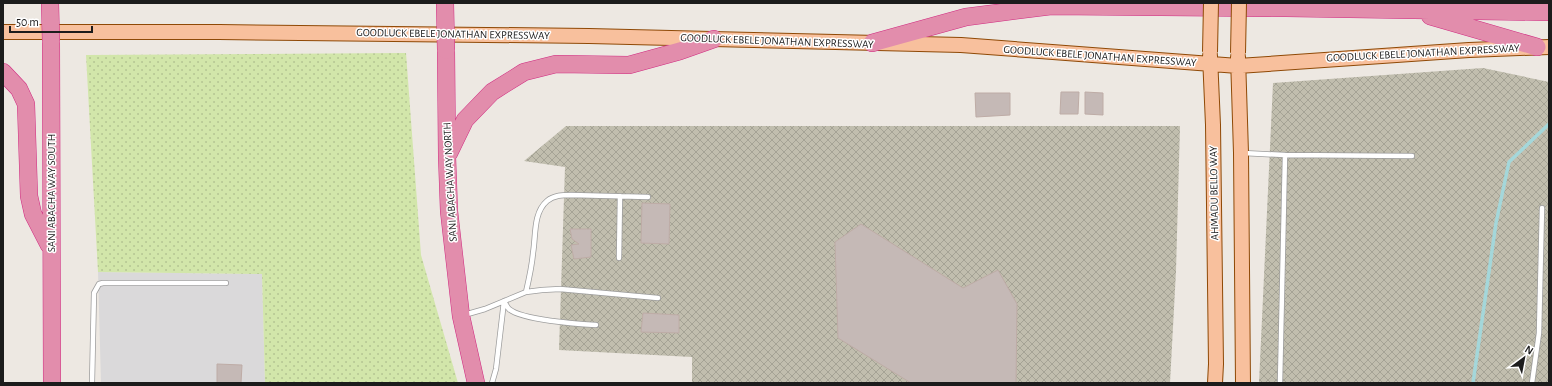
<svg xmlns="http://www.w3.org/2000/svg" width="1552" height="386" font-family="'Alegreya Sans',sans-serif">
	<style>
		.residential { fill: #dad9da }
		.construction { fill: url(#construction-cross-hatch) }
		.grass { fill: url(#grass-dots) }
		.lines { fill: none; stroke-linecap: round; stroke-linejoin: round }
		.stream { stroke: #a4d7da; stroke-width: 3.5 }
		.building { fill: #c5b9b6; stroke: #beaca6 }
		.lane-casing { stroke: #9d9d9d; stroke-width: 6 }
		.primary-casing { stroke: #8f4906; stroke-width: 16 }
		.highway-casing { stroke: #d02b81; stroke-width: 18 }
		.lane { stroke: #fff; stroke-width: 4.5 }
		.primary { stroke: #f8c09d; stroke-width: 14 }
		.highway { stroke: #e28dac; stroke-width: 17 }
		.primary-bridge-casing { stroke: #8f4906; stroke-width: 16; stroke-linecap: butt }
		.highway-bridge-casing { stroke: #d02b81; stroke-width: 18; stroke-linecap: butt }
		.primary-bridge { stroke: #f8c09d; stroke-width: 14 }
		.highway-bridge { stroke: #e28dac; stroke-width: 17 }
		.labels { text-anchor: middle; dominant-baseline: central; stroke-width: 3; stroke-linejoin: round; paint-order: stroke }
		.street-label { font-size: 11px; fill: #1c1c1c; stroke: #fff }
	</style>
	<defs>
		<pattern id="construction-cross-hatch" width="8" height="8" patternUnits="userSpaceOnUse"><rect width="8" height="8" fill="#c1beae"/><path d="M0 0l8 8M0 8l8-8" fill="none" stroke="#a5a395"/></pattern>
		<pattern id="grass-dots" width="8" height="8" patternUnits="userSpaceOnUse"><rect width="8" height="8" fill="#d2e6aa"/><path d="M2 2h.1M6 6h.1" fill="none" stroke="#b4c592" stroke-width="1.8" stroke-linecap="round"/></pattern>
	</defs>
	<rect width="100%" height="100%" fill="#ede8e2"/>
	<path class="residential" d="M98 272 262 274 265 383H101Z"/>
	<path class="construction" d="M1483 68 1549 82V383H1259L1273 83Z
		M566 126H1180L1176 271 1170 383H692V357L559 350 565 167 524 161Z"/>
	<path class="grass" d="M406 53 421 255 458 383H265L262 274 98 272 86 55Z"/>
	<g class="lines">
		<path class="stream" d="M1473 383 1496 223 1509 162 1549 124"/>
	</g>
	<path class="building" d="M1061 92H1079L1078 114H1060Z
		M1085 92 1103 93V115L1085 114Z
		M975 93H1010V115L976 117Z
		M642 203 670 204 669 244 641 243Z
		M861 224 963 288 998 270 1017 304 1016 383H911L838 338 835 242Z
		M570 229H591V257L574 259 571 245 579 244 572 239Z
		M643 313 679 315V333L641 332Z
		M217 364 242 365 241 383H217Z"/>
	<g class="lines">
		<g class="lane-casing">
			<path id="lane" d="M1243 153 1285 155 1280 383
				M1285 155 1412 156
				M619 258 620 196
				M526 292C529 279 532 266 533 253 536 236 533 213 547 201 554 195 563 195 571 195L648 197
				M504 301C505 303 507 307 509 309 521 320 578 324 596 325
				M464 315 485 309 526 292 542 290 560 289 658 298
				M92 383 94 293 99 284 103 283H226
				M492 383 496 369 504 301
				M1532 383 1539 333 1542 208"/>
		</g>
		<g class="primary-casing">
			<path id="primary" d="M3 32H219L589 36 961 45 1238 66 1469 50 1549 47
				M1210 56 1213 125 1216 364 1215 383
				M1238 57 1241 153 1243 383"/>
		</g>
		<g class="highway-casing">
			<path id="highway" d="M1430 16 1537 47
				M51 41 52 383
				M872 43 966 17 1051 6 1286 8 1549 12
				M446 50 447 156 449 211 461 316 476 383
				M3 72 19 89 26 104 29 196 33 214 49 245
				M449 153 465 120 492 92 524 72 556 64 629 65 680 51 714 39"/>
		</g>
		<use href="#lane" class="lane"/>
		<use href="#primary" class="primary"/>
		<use href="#highway" class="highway"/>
		<g class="primary-bridge-casing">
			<path id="primary-bridge" d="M1210 52 1211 3
				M1238 53 1239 3"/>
		</g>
		<g class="highway-bridge-casing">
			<path id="highway-bridge" d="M50 3 51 41
				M445 3 446 50"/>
		</g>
		<use href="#primary-bridge" class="primary-bridge"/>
		<use href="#highway-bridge" class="highway-bridge"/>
	</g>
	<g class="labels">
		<g class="street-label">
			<text transform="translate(453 34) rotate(1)">GOODLUCK EBELE JONATHAN EXPRESSWAY</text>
			<text transform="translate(777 41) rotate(2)">GOODLUCK EBELE JONATHAN EXPRESSWAY</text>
			<text transform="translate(1423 53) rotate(-3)">GOODLUCK EBELE JONATHAN EXPRESSWAY</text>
			<text transform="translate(1100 56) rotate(4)">GOODLUCK EBELE JONATHAN EXPRESSWAY</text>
			<text transform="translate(450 182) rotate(-93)">SANI ABACHA WAY NORTH</text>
			<text transform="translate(51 193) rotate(-90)">SANI ABACHA WAY SOUTH</text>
			<text transform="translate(1214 193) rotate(-91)">AHMADU BELLO WAY</text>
		</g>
	</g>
	<rect width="1552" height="386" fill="none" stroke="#1c1c1c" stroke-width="8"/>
	<g transform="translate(1524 358) rotate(32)" stroke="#ffffff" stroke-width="3" paint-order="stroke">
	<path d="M0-3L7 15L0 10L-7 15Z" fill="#1c1c1c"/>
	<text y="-6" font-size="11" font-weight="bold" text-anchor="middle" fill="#1c1c1c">N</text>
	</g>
	<path d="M10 26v6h82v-6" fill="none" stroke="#1c1c1c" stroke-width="2"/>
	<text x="16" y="26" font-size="12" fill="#1c1c1c" stroke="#ffffff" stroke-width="3" paint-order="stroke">50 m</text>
</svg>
